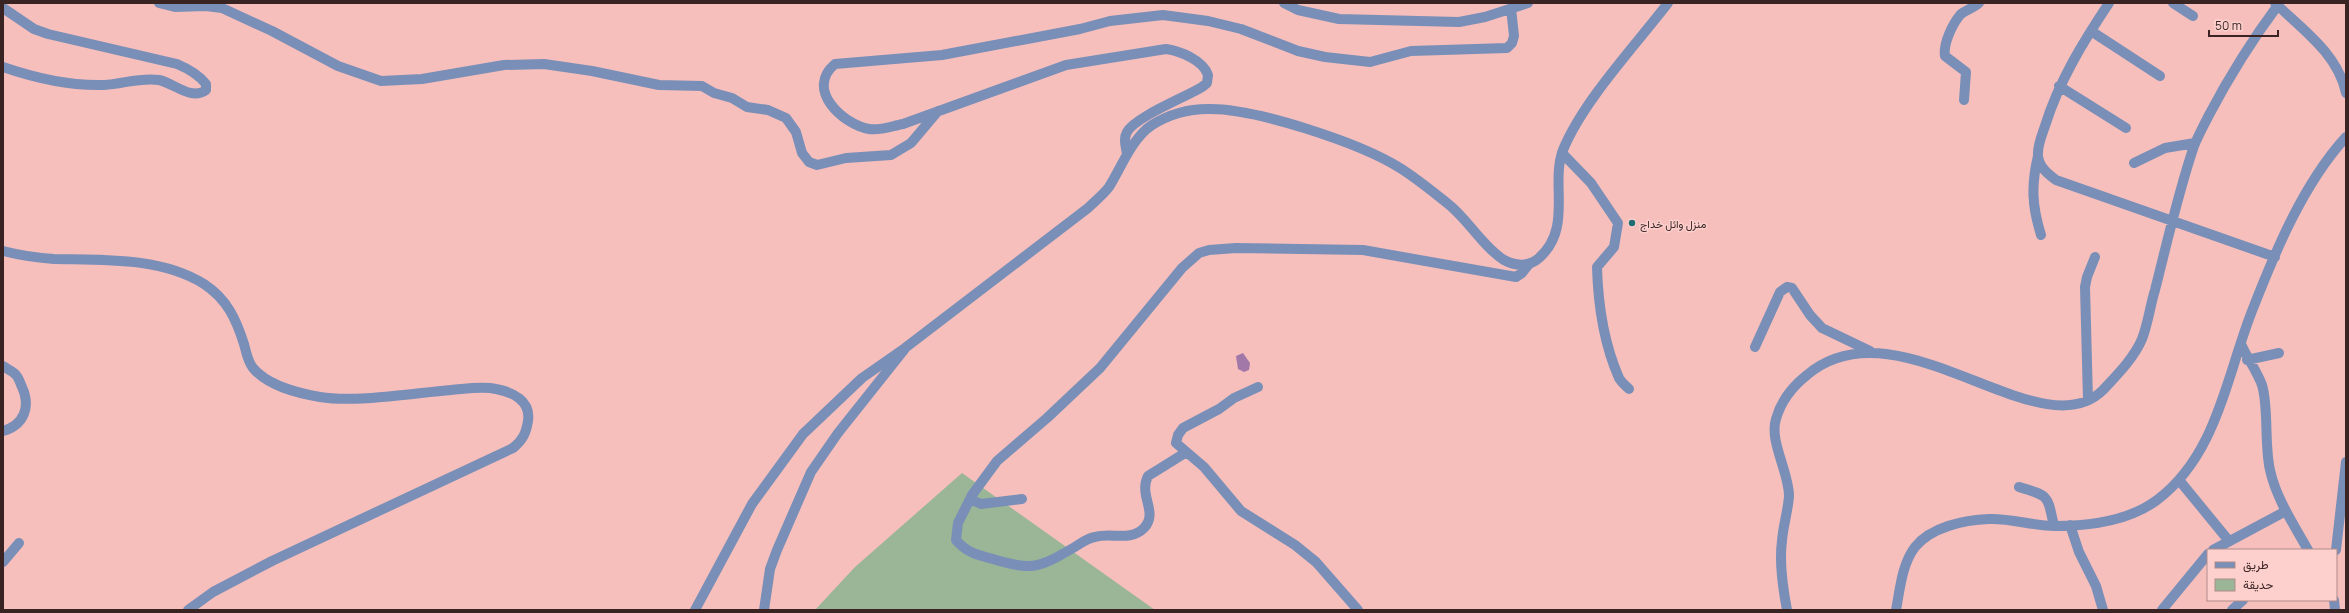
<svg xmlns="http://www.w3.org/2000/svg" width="2349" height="613" font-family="Manrope,Vazirmatn,sans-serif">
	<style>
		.green { fill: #9ab697 }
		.water { fill: #a278a9 }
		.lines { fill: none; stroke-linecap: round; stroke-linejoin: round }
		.minor { stroke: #798fb8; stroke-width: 10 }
		.tertiary { stroke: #798fb8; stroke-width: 10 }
		.poi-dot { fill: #226d73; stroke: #fdd0cd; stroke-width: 1.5 }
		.labels { text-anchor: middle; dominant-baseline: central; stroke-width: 3; stroke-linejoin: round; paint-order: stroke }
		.poi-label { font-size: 11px; fill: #392423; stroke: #fdd0cd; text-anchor: start }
	</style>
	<rect width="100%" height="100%" fill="#f7bfbc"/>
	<path class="green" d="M962 473 1155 610H815L855 567Z"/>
	<path class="water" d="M1243 353 1250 363 1249 370 1244 372 1238 369 1236 356Z"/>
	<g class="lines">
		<path class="minor" d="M159 3 175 7 206 6 222 8 272 31 338 66 381 81 422 79 504 65 544 64 592 71 659 85 702 86 714 93 732 98 747 107 768 110 786 118 796 132 802 153 809 162 817 165 846 158 891 155 911 143 938 111
			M1284 3 1298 10 1339 19 1459 22 1485 17 1528 3
			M2109 3C2083 42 2059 81 2045 126 2042 135 2037 146 2038 156 2039 167 2048 174 2056 180L2275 257
			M2173 3 2193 16
			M3 8 34 29 48 34 177 64C189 69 198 74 206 84V90C191 101 174 83 159 80 140 77 123 84 104 85 71 86 35 78 3 67
			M2091 31 2160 76
			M2059 86 2126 128
			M1964 100 1966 72 1945 56C1943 44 1952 25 1960 15 1965 10 1974 8 1979 3
			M1562 153 1591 183 1618 223 1614 247 1597 267C1598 303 1604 344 1619 378 1621 382 1626 386 1629 389
			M1127 154C1126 147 1123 139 1127 132 1135 117 1186 97 1202 87L1207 83 1208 75C1203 60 1180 51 1166 49L1066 65 903 124C892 126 880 131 869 129 842 124 805 89 835 64L942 55 1080 29 1110 21 1163 15 1208 21 1241 29 1298 51 1325 57 1370 62 1411 51 1507 48 1512 43 1514 36 1511 8
			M2038 156C2031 186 2032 206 2041 235
			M2134 163 2165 148 2195 143
			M2241 344C2247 358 2257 371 2262 385 2269 408 2264 444 2270 470 2276 498 2294 525 2308 550
			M1755 347 1780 292 1787 287 1792 288 1810 315 1822 328 1870 351
			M2247 360 2279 353
			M3 366C7 369 13 371 16 375 19 378 20 383 22 387 31 407 24 425 3 431
			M1258 387 1234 398 1219 409 1183 428 1178 435 1176 443 1204 467 1241 511 1295 545 1316 562 1358 610
			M2088 400 2085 287 2087 277 2095 257
			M1185 453 1148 476C1138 496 1159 512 1144 528 1130 542 1112 532 1095 537 1087 538 1080 544 1073 548 1039 568 1032 571 993 559 978 555 967 553 956 540L958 523 972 495 997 461 1047 418 1100 368 1182 268 1199 253 1209 250 1236 248 1363 250 1516 277 1522 273 1529 264
			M2179 480 2229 541
			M2019 487C2050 496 2047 495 2054 526
			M972 500 981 504 1022 499
			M2070 525 2079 552 2096 586 2103 610
			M2213 550 2286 511
			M3 562 19 543
			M764 610 770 569 777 550 811 472 838 433 904 350
			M1787 610C1783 589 1779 562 1782 541 1783 526 1788 511 1789 496 1789 472 1769 441 1776 419 1781 401 1793 386 1807 375 1898 298 2040 453 2103 390 2117 375 2134 358 2142 339 2148 324 2150 306 2155 290 2167 243 2178 193 2194 146 2198 136 2204 125 2209 115 2229 77 2252 40 2278 5
			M1896 610C1900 589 1902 564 1915 547 1931 527 1964 520 1989 519 2011 518 2033 526 2055 526 2090 526 2129 521 2157 500 2217 455 2226 377 2252 311 2275 252 2303 184 2346 137
			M2162 610 2208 554
			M2232 610 2243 600"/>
		<path class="tertiary" d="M2275 3C2302 29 2338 54 2346 93
			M3 251C19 255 37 258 54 259 103 260 161 257 204 284 227 299 236 319 244 344 246 352 248 362 253 368 268 386 297 393 320 397 355 403 414 393 451 390 465 389 482 386 496 389 513 392 531 401 528 421 526 433 523 440 513 448L272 561 213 592 188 610
			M2336 550 2346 462
			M2334 600 2335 610
			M695 610 752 504 803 434 862 378 905 348 1088 208C1095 201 1103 195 1109 187 1121 168 1132 138 1152 125 1168 115 1188 109 1208 109 1255 108 1360 143 1400 168 1416 178 1432 191 1447 203 1468 219 1481 245 1504 260 1515 266 1529 267 1539 258 1573 228 1550 184 1563 150 1583 101 1635 46 1668 3"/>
	</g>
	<circle class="poi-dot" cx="1632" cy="223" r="4"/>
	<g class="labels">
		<g class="poi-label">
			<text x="1640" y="223">منزل وائل خداج</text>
		</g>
	</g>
	<rect width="2349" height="613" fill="none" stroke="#392423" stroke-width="8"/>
	<rect x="2207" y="549" width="130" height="52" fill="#fdd0cd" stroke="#af8b89"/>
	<rect x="2215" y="562" width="20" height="6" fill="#798fb8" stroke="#af8b89"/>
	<text x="2243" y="569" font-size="12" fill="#392423">طريق</text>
	<rect x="2215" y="579" width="20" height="12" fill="#9ab697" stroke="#af8b89"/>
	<text x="2243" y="589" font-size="12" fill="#392423">حديقة</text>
	<path d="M2209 30v6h69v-6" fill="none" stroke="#392423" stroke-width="2"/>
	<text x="2215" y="30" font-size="12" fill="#392423" stroke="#fdd0cd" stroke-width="3" paint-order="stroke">50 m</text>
</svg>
